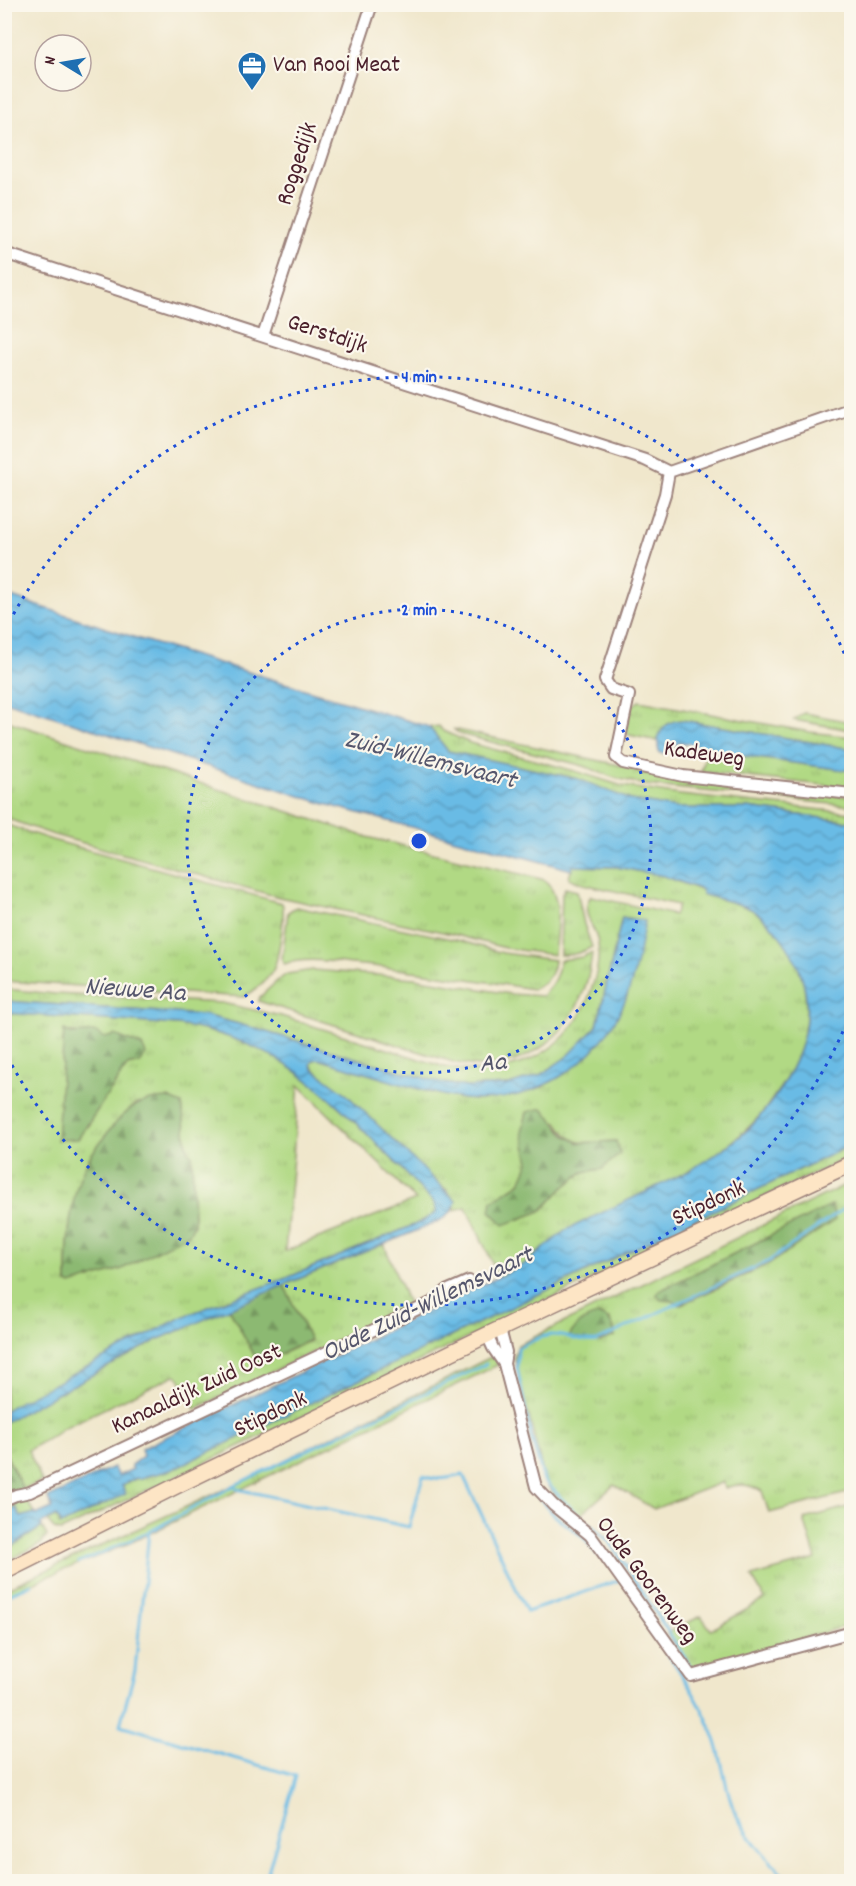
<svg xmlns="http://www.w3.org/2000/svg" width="856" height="1886" font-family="Dekko,sans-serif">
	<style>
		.grass { fill: url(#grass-tufts); stroke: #7e7c58; stroke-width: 1.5; fill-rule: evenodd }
		.forest { fill: url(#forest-firs); stroke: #6b6c4e; stroke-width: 1.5 }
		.water { fill: url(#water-waves); stroke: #5a6d88; stroke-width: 1.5 }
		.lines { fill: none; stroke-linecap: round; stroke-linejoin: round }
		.stream { stroke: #69bbe5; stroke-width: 3 }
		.minor-casing { stroke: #9d837c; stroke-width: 14 }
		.secondary-casing { stroke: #9d837c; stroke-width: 18 }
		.minor { stroke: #fff; stroke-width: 10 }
		.secondary { stroke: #fde5c5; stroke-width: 15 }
		.ring { fill: none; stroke: #1d4ed8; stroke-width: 3; stroke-dasharray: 3 6 }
		.labels { text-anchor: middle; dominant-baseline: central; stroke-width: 4.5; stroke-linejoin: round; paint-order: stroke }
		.poi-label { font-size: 24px; fill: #4a1f2b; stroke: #fbf7ec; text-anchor: start }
		.street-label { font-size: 24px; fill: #4a1f2b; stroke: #fbf7ec }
		.water-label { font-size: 26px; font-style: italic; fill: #55566c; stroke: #fbf7ec }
		.centre { fill: #1d4ed8; stroke: #fbf7ec; stroke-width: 3 }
		.ring-label { font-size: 18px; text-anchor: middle; font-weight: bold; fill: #1d4ed8; stroke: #fbf7ec; stroke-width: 4.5; stroke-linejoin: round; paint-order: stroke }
	</style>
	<defs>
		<pattern id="grass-tufts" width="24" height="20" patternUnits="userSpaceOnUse" patternTransform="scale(1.5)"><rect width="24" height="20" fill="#b1d984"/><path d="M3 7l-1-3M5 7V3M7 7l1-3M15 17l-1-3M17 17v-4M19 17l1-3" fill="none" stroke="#9aba72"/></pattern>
		<pattern id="forest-firs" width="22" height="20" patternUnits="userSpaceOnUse" patternTransform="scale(1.5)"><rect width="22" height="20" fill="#8cb972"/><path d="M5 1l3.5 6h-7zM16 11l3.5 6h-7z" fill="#74965e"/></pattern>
		<pattern id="water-waves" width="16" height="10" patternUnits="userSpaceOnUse" patternTransform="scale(1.5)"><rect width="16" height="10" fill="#69bbe5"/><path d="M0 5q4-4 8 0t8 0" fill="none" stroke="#5897ba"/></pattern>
	</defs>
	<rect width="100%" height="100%" fill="#fbf7ec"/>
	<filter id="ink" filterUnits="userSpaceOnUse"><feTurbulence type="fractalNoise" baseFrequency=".0167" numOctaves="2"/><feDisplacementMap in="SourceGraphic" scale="12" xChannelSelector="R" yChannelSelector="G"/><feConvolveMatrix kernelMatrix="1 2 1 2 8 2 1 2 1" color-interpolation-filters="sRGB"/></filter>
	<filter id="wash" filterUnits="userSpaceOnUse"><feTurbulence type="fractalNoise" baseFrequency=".008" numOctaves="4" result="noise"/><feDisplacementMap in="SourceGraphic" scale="24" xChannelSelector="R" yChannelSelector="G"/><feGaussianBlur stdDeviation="1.35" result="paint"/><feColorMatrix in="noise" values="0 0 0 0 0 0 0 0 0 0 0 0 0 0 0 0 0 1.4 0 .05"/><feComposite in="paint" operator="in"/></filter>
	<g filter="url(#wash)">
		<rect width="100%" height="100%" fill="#f0e7cc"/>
		<path class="grass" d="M639 701 810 732 851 737V749L682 720C668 721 660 728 658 741L629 735 625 731 632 706Z
			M804 713 851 722V730L794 720Z
			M4 720 367 837 545 880C564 899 556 931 554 955L505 948 452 934 279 897 54 835 5 818Z
			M439 726 443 731 470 743 575 771 622 786 680 795 851 813V822L748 808H676L631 800 578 779 448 751 429 727Z
			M453 729 619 765 644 773 851 797V806L645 785 612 777 584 766 460 734Z
			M707 751 851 771V788L701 772Z
			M4 824 52 840 282 903C286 913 278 963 272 972 265 982 254 991 244 997L5 981Z
			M572 866 617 867 664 876 703 891 702 894C717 899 742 903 754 911 775 924 800 960 804 985 811 1023 802 1056 780 1088 771 1100 763 1114 752 1124 719 1158 675 1178 634 1200 603 1217 572 1233 541 1250L526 1263 499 1277 466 1207 452 1211 455 1207 448 1191 428 1175 343 1091 316 1072 311 1064 313 1060 319 1059 428 1092 463 1099 478 1100 543 1087 626 999 645 921 622 917 597 1026 568 1056 540 1075 509 1085 467 1087 438 1082 239 1024 204 1015 5 1001V989L55 994 222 1003 281 1016 445 1067C503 1080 563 1058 587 1001 592 989 597 975 598 961 598 956 599 949 598 943 595 925 579 914 591 896L674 915 678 905 583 884 569 878ZM557 1122C575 1150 586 1142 616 1141L602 1169 583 1172 564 1187 541 1211 492 1201 520 1183 530 1162 522 1132Z
			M565 888 577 891 584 924 592 947C582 952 573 956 560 955L562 894Z
			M296 907 461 941 503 953 554 960C553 975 546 983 533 989 476 980 420 971 363 965 337 963 309 956 284 964L282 960 288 912Z
			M592 952C588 1003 558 1050 507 1063 490 1068 473 1066 456 1063L258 1001 260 997 277 981 287 974 313 970 414 978 510 994 542 996C553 985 558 975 560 960L583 957Z
			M5 1013 178 1025C281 1040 329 1096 398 1165 410 1177 420 1190 433 1201L437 1212 421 1222 289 1277 182 1317 5 1411ZM64 1031 105 1038 140 1063 127 1066 93 1115 88 1127 58 1140ZM299 1085 416 1200 285 1251ZM136 1104H182L187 1148 192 1156 194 1224 189 1234 67 1283C66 1208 77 1155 136 1104Z
			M851 1145V1156L61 1531 54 1529 47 1521 56 1516 60 1525 125 1494 122 1485 137 1478 138 1479 171 1470Z
			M851 1182V1492L769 1513 762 1491C749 1484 739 1483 725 1488L723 1482 654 1509 614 1485 577 1518C564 1507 552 1496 545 1480L514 1357 518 1345ZM832 1205C798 1260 736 1279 679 1305L659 1291ZM609 1319 614 1329 601 1342 569 1337Z
			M384 1244 409 1306 195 1409 178 1376 175 1375 61 1429 56 1434 28 1450 42 1481 23 1489 5 1452 4 1422 159 1339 229 1308 259 1364 310 1341 284 1285Z
			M493 1356 498 1365 134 1541C91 1560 47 1575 5 1596V1589L245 1480Z
			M18 1499 26 1500 35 1513 21 1517 16 1507 5 1514V1505Z
			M851 1506V1625L691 1670 667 1633 701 1616 711 1630 765 1599 752 1577 816 1559 804 1519Z
			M42 1527 47 1536 41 1544 5 1562V1551Z"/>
		<path class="forest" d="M64 1030 72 1034 96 1032 105 1038 115 1035 142 1046 146 1054 140 1063 127 1066 78 1139 57 1140Z
			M168 1098 182 1104 187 1147 192 1156 194 1224 189 1234 122 1269 71 1285 67 1283C67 1244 69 1194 88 1160 95 1148 104 1137 113 1126 131 1106 141 1099 168 1098Z
			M543 1108 565 1135 579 1143 616 1141 620 1154 602 1169 583 1172 564 1187 541 1211 504 1225 490 1211 492 1201 520 1183 529 1162 522 1132 527 1112Z
			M832 1205 835 1220 770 1263 679 1305 673 1301 661 1300 657 1295 659 1291Z
			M284 1285 310 1340 259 1364 229 1308Z
			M598 1315C610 1317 613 1324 615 1336 593 1345 591 1341 569 1337 575 1325 585 1318 598 1315Z
			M4 1452 23 1489 5 1494H4Z"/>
		<path class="water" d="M5 595 146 641 429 727 448 751 578 779 631 800 676 808H748L851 822V1145L171 1470 138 1479 137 1478 122 1485 126 1494 61 1525 56 1516 41 1524 42 1527 5 1551V1514L16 1507 21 1517 35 1513 36 1515 52 1508 48 1498 113 1467 118 1476 133 1469 131 1465 143 1456 141 1449 513 1270 526 1263 566 1230 691 1170C712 1156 737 1142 754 1123 792 1080 821 1025 799 969 790 948 773 923 754 911 742 903 716 899 702 894V890L664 876 616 867 572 866V870L325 804 5 701Z
			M682 720 851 749V771L707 751C696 744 676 736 669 752L663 754 659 752C655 735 663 721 682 720Z
			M622 917 645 921C640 948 635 976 625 1001 598 1065 534 1105 465 1099 441 1096 417 1088 394 1082 369 1074 344 1067 319 1059L313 1060 311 1064 313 1069 343 1091 456 1201 452 1211 440 1221 284 1285 159 1339 5 1422V1411L12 1406 182 1317 289 1277 421 1222 437 1212 433 1201C420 1190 410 1177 398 1165 329 1096 281 1040 178 1025L5 1013V1001L204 1015 239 1024 438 1082 467 1087 509 1085 540 1075 568 1056 597 1026Z"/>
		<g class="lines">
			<path class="stream" d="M235 1485 486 1364
				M538 1496 554 1515 583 1537 597 1554
				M149 1532 135 1670 120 1725 296 1776 265 1882
				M79 1563 149 1532 235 1485 237 1489 409 1527 423 1476C436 1481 449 1478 463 1475L527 1612 619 1580
				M4 1596 32 1584
				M658 1639C679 1670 703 1704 715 1739 724 1764 725 1793 738 1818 751 1842 771 1862 790 1882
				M700 1669 691 1667 610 1542 566 1503 544 1480 531 1437 517 1367 518 1348C528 1343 543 1334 554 1335 571 1336 578 1343 597 1341L769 1261 852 1203"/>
		</g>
	</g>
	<g filter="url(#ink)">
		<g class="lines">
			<g class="minor-casing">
				<path id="minor" d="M4 253 645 460 669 472 852 408
					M263 336 372 4
					M669 472 665 494 605 680 611 689 629 695 616 757 623 763 683 776 852 794
					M500 1329 506 1352 504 1364
					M487 1335 493 1348 504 1364 536 1487 553 1505 590 1535 691 1676 852 1632
					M4 1500 16 1495 30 1492 437 1300 446 1291 469 1281"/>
			</g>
			<g class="secondary-casing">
				<path id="secondary" d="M4 1572 176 1486 487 1335 852 1163"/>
			</g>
			<use href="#minor" class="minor"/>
			<use href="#secondary" class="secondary"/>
		</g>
	</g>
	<g class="ring">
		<circle cx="419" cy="841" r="232"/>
		<path d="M850 1015A465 465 0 0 1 5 1052M5 630A465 465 0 0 1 850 667"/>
	</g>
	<defs>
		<g id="office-pin" transform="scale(1.5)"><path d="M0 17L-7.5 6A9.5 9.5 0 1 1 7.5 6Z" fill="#1f6fb2" stroke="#fbf7ec"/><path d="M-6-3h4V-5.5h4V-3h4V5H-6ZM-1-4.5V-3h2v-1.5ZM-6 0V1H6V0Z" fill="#fff"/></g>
	</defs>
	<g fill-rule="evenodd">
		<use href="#office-pin" x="252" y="66"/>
	</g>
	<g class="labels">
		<g class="poi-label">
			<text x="273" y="66">Van Rooi Meat</text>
		</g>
		<g class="street-label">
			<text transform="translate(298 164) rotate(-72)">Roggedijk</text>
			<text transform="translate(327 335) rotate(18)">Gerstdijk</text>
			<text transform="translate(704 755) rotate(8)">Kadeweg</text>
			<text transform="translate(709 1204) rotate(-25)">Stipdonk</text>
			<text transform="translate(197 1390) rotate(-25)">Kanaaldijk Zuid Oost</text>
			<text transform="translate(271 1415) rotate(-26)">Stipdonk</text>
			<text transform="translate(646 1581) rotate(53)">Oude Goorenweg</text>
		</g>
		<g class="water-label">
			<text transform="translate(430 761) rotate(14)">Zuid-Willemsvaart</text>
			<text transform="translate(135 991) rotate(4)">Nieuwe Aa</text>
			<text transform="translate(493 1064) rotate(-5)">Aa</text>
			<text transform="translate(428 1305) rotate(-26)">Oude Zuid-Willemsvaart</text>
		</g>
	</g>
	<circle cx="419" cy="841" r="9" class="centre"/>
	<g class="ring-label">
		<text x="419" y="382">4 min</text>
		<text x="419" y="615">2 min</text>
	</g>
	<rect width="856" height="1886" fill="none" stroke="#fbf7ec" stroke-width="24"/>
	<g transform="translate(63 63) rotate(281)"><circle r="28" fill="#fbf7ec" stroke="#b4a19f" stroke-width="1.5"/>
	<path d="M0-4.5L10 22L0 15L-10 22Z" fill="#1f6fb2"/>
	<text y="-9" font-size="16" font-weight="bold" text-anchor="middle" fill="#4a1f2b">N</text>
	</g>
</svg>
